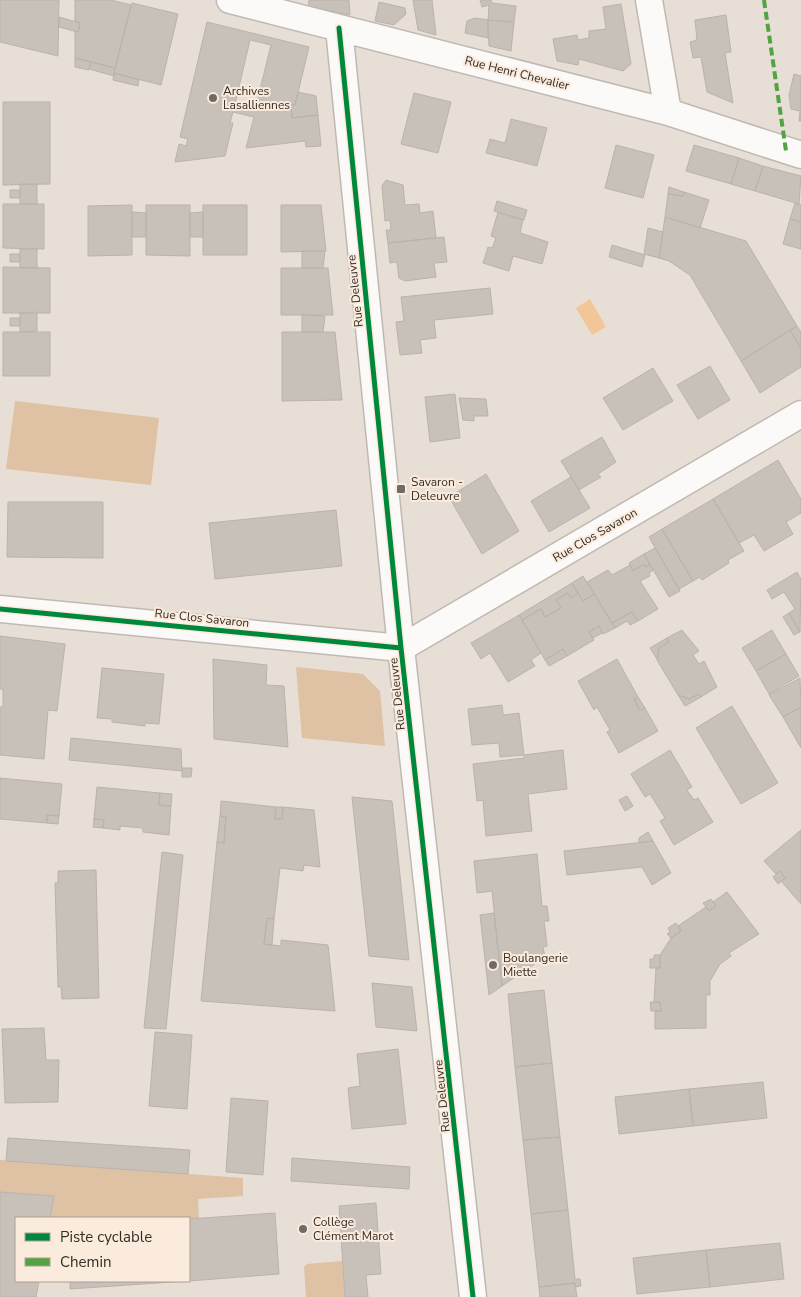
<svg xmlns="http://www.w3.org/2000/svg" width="801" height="1297" font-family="'Nunito Sans',sans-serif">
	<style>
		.green { fill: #dfc1a3 }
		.water { fill: #f3c699 }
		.building { fill: #c8c1ba; stroke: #bab3ac; fill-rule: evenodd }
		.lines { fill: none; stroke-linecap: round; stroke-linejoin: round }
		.minor-casing { stroke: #c0b9b2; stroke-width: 29 }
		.minor { stroke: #fbfaf9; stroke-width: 26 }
		.quiet { stroke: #52a442; stroke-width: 4; stroke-dasharray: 8 4; stroke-linecap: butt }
		.cycleway-casing { stroke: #fbebdc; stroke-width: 8 }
		.cycleway { stroke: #00873e; stroke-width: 5 }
		.poi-dot { fill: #726b64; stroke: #fbebdc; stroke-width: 2 }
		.labels { text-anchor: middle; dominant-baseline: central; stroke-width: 4; stroke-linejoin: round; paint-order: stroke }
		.street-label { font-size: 12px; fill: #332d27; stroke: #fbebdc }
		.poi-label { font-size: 12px; fill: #332d27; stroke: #fbebdc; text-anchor: start }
	</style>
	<rect width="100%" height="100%" fill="#e7ded6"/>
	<path class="green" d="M15 401 159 418 151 485 6 469Z
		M296 667 363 674 380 691 385 746 302 738Z
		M0 1160 243 1178V1196L198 1199 199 1218H50L54 1196 0 1192Z
		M342 1261 345 1297H306L304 1267 307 1264Z"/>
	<path class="water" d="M590 299 606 327 592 335 576 308Z"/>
	<path class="building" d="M0 0H59L58 56 0 42Z
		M75 0H111L131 5 115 68 75 58V31L78 32 80 23 75 21Z
		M309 0H349L350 15 308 6Z
		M413 0H432L436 35 418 30Z
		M480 0H491L492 3 516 6 514 22 488 20 489 5 482 7Z
		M379 2 405 8 406 14 394 25 375 21Z
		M132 3 178 14 161 85 114 73Z
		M621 4 631 64 623 71 579 59 578 65 557 61 553 39 577 35 578 40 589 38V31L606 29 603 7Z
		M726 15 731 52 725 53 733 103 707 92 701 57 693 58 690 42 697 40 695 20Z
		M59 17 80 23 78 32 59 27Z
		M475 18 488 20V38L465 33 467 21Z
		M488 20 514 22 511 51 489 46Z
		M207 22 309 47 295 105 291 104 292 118 318 115 321 146 306 147 305 141 246 148 254 117 233 112 230 123H233L225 156 175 162 179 144 186 146 188 139 180 137ZM250 40 271 45 255 110 235 104Z
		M75 58 91 62 89 70 75 67Z
		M91 62 115 68 114 76 89 69Z
		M114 73 139 80 138 86 113 80Z
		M794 74 801 76V121H799L800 111 791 109 789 95Z
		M298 92 316 96 318 115 292 118 291 104 295 105Z
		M414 93 451 102 438 153 401 144Z
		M3 102H50V184L3 185Z
		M511 119 547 128 537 166 486 153 490 139 505 143Z
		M616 145 654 155 643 198 605 188Z
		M694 145 739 158 731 184 686 171Z
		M739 158 763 166 755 191 731 184Z
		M763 166 801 176 799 204 755 191Z
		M386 180 403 185 405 205 419 204 420 213 433 211 436 238 388 243 386 230H391L390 220 385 221 382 186Z
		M20 184H37V204H20Z
		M669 187 684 192 683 196 668 194Z
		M10 190H20V198H10Z
		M684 192 709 200 700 228 665 217 668 194 683 196Z
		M497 201 527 210 524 220 494 211Z
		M795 203 801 205V222L790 219Z
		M3 204H44V249L3 248Z
		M132 205V255L88 256V206Z
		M146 205H190V256L146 255Z
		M203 205H247V255H203Z
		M281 205H321L326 251 281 252Z
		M132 212 146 213V237H132Z
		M203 212V237H190V213Z
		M498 212 523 220 520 233 548 242 542 264 513 256 509 271 483 263 488 247 492 248 496 238 491 236Z
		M665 217 746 241 797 326 741 361 690 275 669 261 659 258Z
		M790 219 801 222V249L783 244Z
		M648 228 663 232 659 258 644 254Z
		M444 237 447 262 434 263 436 277 405 281 399 278 397 262 390 263 388 243Z
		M612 245 645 255 642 267 609 257Z
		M20 249H37V268H20Z
		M302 251H325L323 268H302Z
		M10 254H20V262H10Z
		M3 267 50 268V313H3Z
		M281 268H328L333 315H281Z
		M490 288 493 314 434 320 436 338 420 340 422 353 400 355 396 322 404 321 401 297Z
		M37 312V331L20 332V313Z
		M302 315 325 316 323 332H302Z
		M10 318H20V326H10Z
		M797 326 801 332V349L790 330Z
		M790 330 801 349V367L760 393 741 361Z
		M3 332H50V376H3Z
		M282 332H335L342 400 282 401Z
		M710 366 730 400 698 419 677 385Z
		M653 368 673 401 623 430 603 398Z
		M455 394 460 438 430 442 425 397Z
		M459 398 486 399 488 416H474V421L463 420Z
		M602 437 616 462 598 474 601 477 579 490 561 461Z
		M778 460 801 499V513L786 522 793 534 764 551 754 535 739 543 713 499Z
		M486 474 519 531 482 554 449 497Z
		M571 477 590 508 549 532 531 501Z
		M713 499 744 551 728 560 729 563 702 580 700 577 693 581 662 529Z
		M8 502H103V558L7 557Z
		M336 510 342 566 215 579 209 523Z
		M662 529 693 581 679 589 649 537Z
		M655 548 680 591 669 597 644 554Z
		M644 554 650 565 645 567 644 564 633 571 629 563Z
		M644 564 645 567 650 565 653 570 649 573 650 576 640 581 658 609 638 621 632 612 612 623 587 582 608 570 612 575 630 565 633 571Z
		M797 572 801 579 800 632 789 613 795 609 784 592 772 599 767 590Z
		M583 576 594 594 583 601 572 583Z
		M572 583 578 593 571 598 568 593 556 600 561 608 545 617 541 609 522 620 519 615Z
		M568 593 571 598 578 593 583 601 594 594 615 628 603 634 599 626 589 632 594 640 567 656 563 649 545 660 522 620 541 609 545 617 561 608 556 600Z
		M632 612 638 621 630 625 627 621 615 628 612 623Z
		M789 613 800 632 794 635 783 617Z
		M519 615 541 653 531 660 535 666 508 682 490 653 481 659 471 643Z
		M599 626 602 633 593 638 589 632Z
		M682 630 699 651 693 655 699 664 704 661 717 687 701 697 699 694 689 699 678 695 657 660 659 648 669 642 667 638Z
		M772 630 786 654 756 671 742 648Z
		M0 636 65 644 57 711 48 710 44 759 0 755V707H3V689H0Z
		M667 638 669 642 659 648 657 659 650 648Z
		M563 649 567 656 549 666 545 660Z
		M786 654 799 676 769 694 756 671Z
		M213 659 267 665 266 685 284 686 288 747 214 739Z
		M617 659 638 697 634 699 640 711 645 708 658 731 619 753 607 732 610 730 597 707 594 710 578 681Z
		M102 668 164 674 159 724 145 723V726L112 722V719L97 718Z
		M800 678 801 707 783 717 769 695Z
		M699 694 701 697 685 706 678 695 689 699Z
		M638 697 645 708 640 711 634 699Z
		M502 705 503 715 519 713 524 755 500 757 499 743 472 745 468 709Z
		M732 706 778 783 741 804 696 728Z
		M801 707V748L783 717Z
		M71 738 181 749 182 771 69 760Z
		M563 750 567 789 528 794 532 831 486 836 483 800 477 801 473 764 524 758V755Z
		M670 750 692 787 687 790 694 800 698 798 713 822 674 845 660 821 665 818 650 794 645 797 631 774Z
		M182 768H192L191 777H182Z
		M0 778 62 784 59 816 47 815V823L0 819Z
		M97 787 160 793 159 805 171 806 169 835 143 832V828L120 826V830L103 828 104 820 94 819Z
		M160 793 172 794 171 806 159 805Z
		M627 796 633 806 625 811 619 800Z
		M352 797 392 801 409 960 369 956Z
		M221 801 276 807 275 819H282L283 807 314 810 320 867 304 865 303 871 280 868 274 919 267 918 264 944 281 946V940L328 945 335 1011 201 1001 217 842 224 843 226 817 220 816Z
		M276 807H283L282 819H275Z
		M47 815 59 816 58 824 47 823Z
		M220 816 226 817 224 843 217 842Z
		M94 819 104 820 103 828 93 827Z
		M801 830V904L781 881 785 878 780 871 776 874 764 861Z
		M648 832 653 841 639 843V838Z
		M653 841 671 873 652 885 642 867 567 875 564 851Z
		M162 852 183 855 166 1029 144 1028Z
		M537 854 542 906H547L549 921H544L547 946 543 947 545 957 502 986 492 891 477 893 474 861Z
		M96 870 99 998 62 999 61 987H58L55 883H58V871Z
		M780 871 785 878 778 884 773 877Z
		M727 892 759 934 729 953 731 956 720 964 710 981V995H706V1028L655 1029V1011H661L660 1002H654L656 968H660V955L671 938 681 931 678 926 706 907 709 911 716 906 713 902Z
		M711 899 716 906 709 911 703 903Z
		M494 913 502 986 489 995 480 915Z
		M267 918 274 919 272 945 264 944Z
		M676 923 681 931 671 938 667 934 670 932 668 928Z
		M654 955H660V968H650V959H654Z
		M372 983 412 987 417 1031 376 1027Z
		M544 990 552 1063 515 1067 508 994Z
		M650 1002H660L661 1011H651Z
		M44 1028 46 1060H59L58 1102 5 1103 2 1029Z
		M155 1032 192 1035 187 1109 149 1106Z
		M398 1049 406 1124 352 1129 348 1088 360 1086 357 1054Z
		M552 1063 560 1137 523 1140 515 1067Z
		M763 1082 767 1118 693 1126 689 1089Z
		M689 1089 693 1126 619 1134 615 1097Z
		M231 1098 268 1101 263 1175 226 1172Z
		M560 1137 568 1210 531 1214 523 1140Z
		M8 1138 190 1150 188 1174 6 1161Z
		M292 1158 410 1167 409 1189 291 1181Z
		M0 1192 54 1196 50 1218H16V1281H39L36 1297H0Z
		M376 1203 381 1274 366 1275 368 1297H345L339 1206Z
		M568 1210 575 1279H580L581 1286 576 1287 575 1283 539 1287 531 1214Z
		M275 1213 279 1274 189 1281V1219Z
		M780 1243 784 1279 710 1287 706 1250Z
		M706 1250 710 1287 637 1294 633 1258Z
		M70 1281H187L70 1289Z
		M575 1283 577 1297H540L539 1287Z"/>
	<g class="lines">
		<g class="minor-casing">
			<path id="minor" d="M230 0 668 112 801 155
				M649 0 668 112
				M339 28 401 648 473 1297
				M0 609 401 648 801 414"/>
		</g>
		<use href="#minor" class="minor"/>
		<path class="quiet" d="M764 0 786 151"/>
		<g class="cycleway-casing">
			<path id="cycleway" d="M339 28 401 648 473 1297
				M0 609 401 648"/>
		</g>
		<use href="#cycleway" class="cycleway"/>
	</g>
	<g class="poi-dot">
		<circle cx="213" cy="98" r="5"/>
		<rect x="396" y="484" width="10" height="10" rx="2.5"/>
		<circle cx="493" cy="965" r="5"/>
		<circle cx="303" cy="1229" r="5"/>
	</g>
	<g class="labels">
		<g class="street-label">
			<text transform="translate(517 73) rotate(14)">Rue Henri Chevalier</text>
			<text transform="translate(355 291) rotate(-96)">Rue Deleuvre</text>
			<text transform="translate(595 535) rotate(-30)">Rue Clos Savaron</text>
			<text transform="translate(202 618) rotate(6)">Rue Clos Savaron</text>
			<text transform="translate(397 694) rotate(-96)">Rue Deleuvre</text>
			<text transform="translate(442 1096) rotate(-96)">Rue Deleuvre</text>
		</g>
		<g class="poi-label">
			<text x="223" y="91">Archives<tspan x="223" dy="14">Lasalliennes</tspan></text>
			<text x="411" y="482">Savaron -<tspan x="411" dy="14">Deleuvre</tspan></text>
			<text x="503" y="958">Boulangerie<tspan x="503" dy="14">Miette</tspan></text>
			<text x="313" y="1222">Collège<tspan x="313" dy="14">Clément Marot</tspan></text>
		</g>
	</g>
	<rect x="15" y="1217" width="175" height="65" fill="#fbebdc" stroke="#ab9f94"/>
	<rect x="25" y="1233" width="25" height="8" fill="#00873e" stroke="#ab9f94"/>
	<text x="60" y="1242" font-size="15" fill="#332d27">Piste cyclable</text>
	<rect x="25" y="1258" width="25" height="8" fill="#52a442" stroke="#ab9f94"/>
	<text x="60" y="1267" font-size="15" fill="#332d27">Chemin</text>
</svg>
